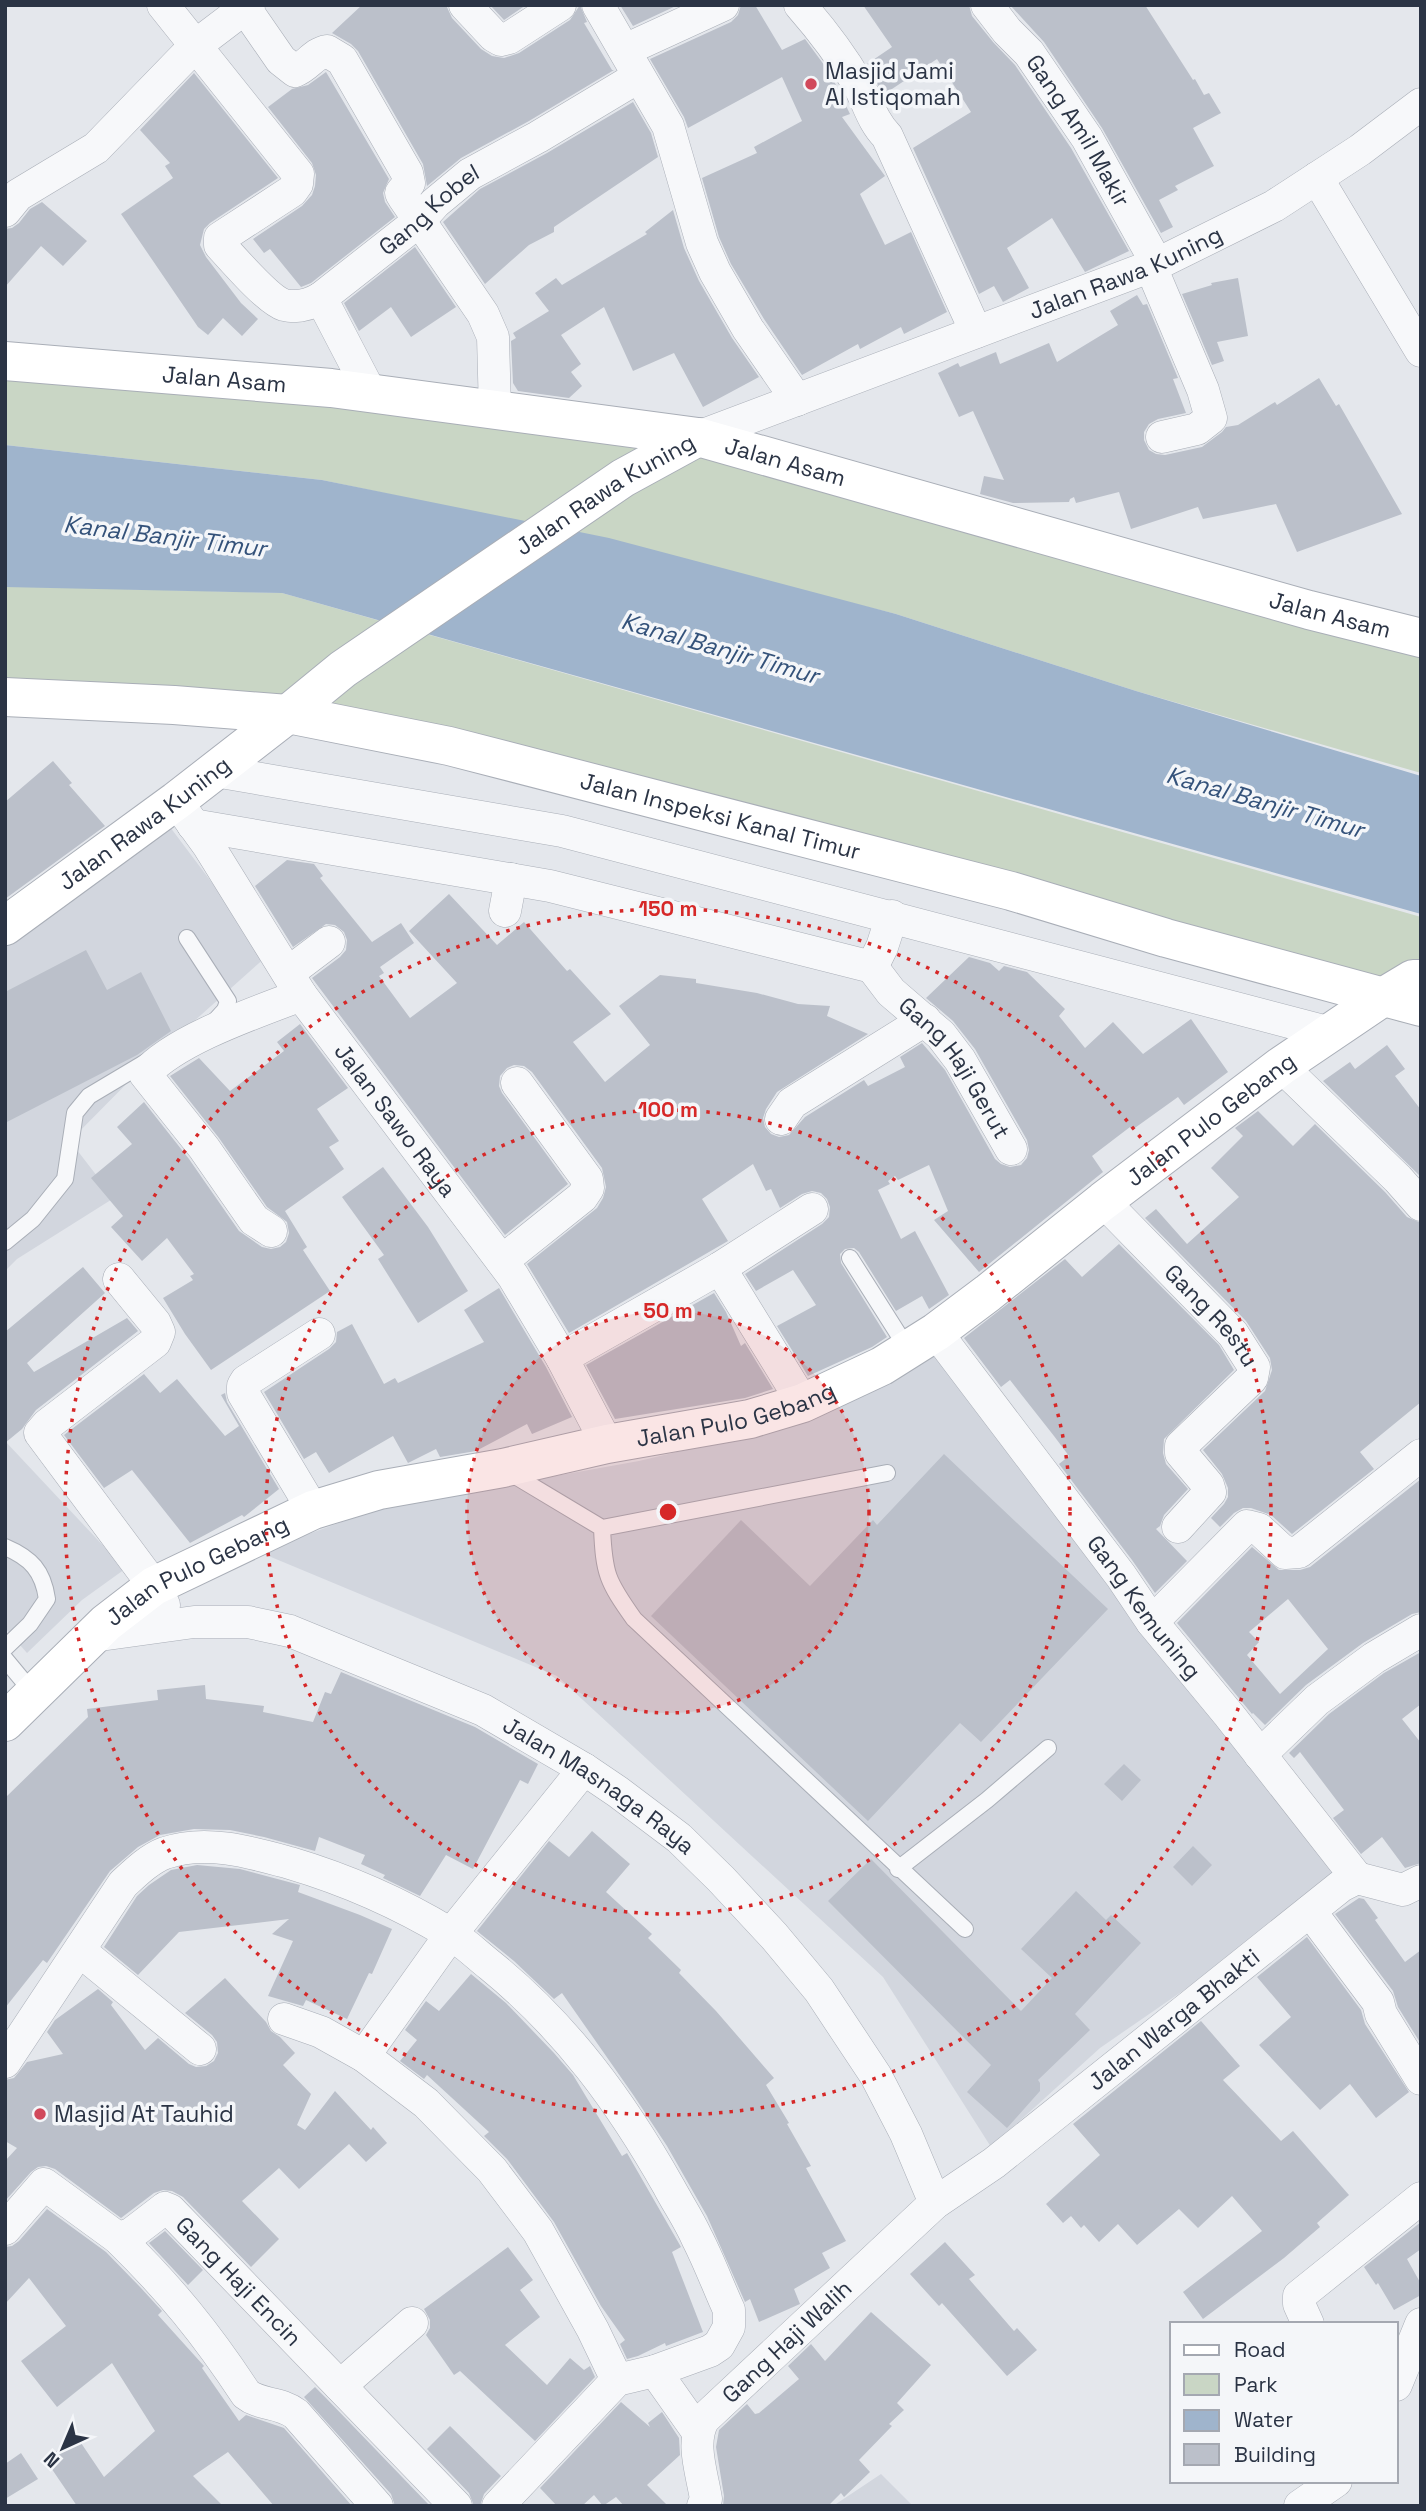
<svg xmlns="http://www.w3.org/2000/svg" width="1426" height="2511" font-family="'Space Grotesk',sans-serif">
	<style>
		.built { fill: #d2d6de }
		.green { fill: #c9d6c5 }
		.water { fill: #9fb4cc }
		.building { fill: #bbc0ca; fill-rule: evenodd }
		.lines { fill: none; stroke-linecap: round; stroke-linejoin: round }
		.lane-casing { stroke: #a9aeb7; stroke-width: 18 }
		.street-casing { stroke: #a9aeb7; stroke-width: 33 }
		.secondary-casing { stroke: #a9aeb7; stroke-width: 40 }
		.lane { stroke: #f7f8fa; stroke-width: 16 }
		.street { stroke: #f7f8fa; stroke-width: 32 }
		.secondary { stroke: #fff; stroke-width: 38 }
		.ring { fill: none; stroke: #d62828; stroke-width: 3.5; stroke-dasharray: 3.5 7 }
		.poi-dot { fill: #d1495b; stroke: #f4f6f9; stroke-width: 2.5 }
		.labels { text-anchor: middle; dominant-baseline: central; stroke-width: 7; stroke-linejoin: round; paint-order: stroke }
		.poi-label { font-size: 23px; fill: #2b3445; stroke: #f4f6f9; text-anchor: start }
		.street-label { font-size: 23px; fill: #2b3445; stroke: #f4f6f9 }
		.water-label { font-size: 24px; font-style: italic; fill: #34527a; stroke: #f4f6f9 }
		.centre { fill: #d62828; stroke: #f4f6f9; stroke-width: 3.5 }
		.ring-label { font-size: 21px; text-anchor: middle; font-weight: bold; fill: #d62828; stroke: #f4f6f9; stroke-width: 7; stroke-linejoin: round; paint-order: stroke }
	</style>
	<rect width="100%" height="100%" fill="#e4e7ec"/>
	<path class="built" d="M167 823 267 956 145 1065 70 1141 114 1198 17 1259 5 1271V939Z
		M942 1333 1359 1869 1100 2048 991 2147 883 1977 557 1676 259 1552 383 1507 639 1461 798 1423Z
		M5 1441 125 1569 82 1600 27 1653 5 1628Z
		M881 2474 913 2506H833Z"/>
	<path class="green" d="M5 361 698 437 1421 638V773L1136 691 896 614 550 528 322 480 5 445Z
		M5 586 282 593 1421 917V1023L1400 1022 1153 933 413 739 5 697Z"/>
	<path class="water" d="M5 445 322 480 609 538 896 614 1136 691 1421 776V914L282 593 5 587Z"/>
	<path class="building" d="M362 5H446L452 18 481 49 492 56 504 58 519 53 570 20 580 5 587 22 584 23 612 70H614L529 121 461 158 427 186 423 164 358 51 351 44 332 33Z
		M490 5H526L504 20Z
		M620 5H678L633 26Z
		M741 5H755L782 50 805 39 830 73 850 114 842 117 885 176 860 194 885 245 911 232 947 312 904 334 901 327 860 349 858 344 802 375 764 319 731 264 719 237 702 178 757 153 754 147 802 121 782 77 688 128 684 117 650 59 731 22 738 15Z
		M863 5H969L972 16 993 42 1015 65 1071 148 1129 251 1085 272 1052 218 1007 248 1029 288 1003 302 994 286 979 294 913 148 971 112 937 59 883 95 867 64 892 47Z
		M1010 5H1145L1193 80 1195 79 1204 95 1209 93 1221 113 1193 128 1214 166 1175 186 1178 190 1159 200 1173 227 1161 233 1102 128 1044 42Z
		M326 72 389 179 383 193 385 202 395 217 311 283 301 287 270 249 264 253 253 239 302 206 312 195 315 186 316 175 312 163 268 107 292 89 308 85Z
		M194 73 278 178 210 223 204 229 200 245 206 257 241 303 258 319 242 336 223 318 208 335 198 327 121 214 173 178 165 166 170 163 140 130Z
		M633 102 651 133 658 157 554 227V232L529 245 485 284 443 222 480 189 547 153Z
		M42 202 87 241 63 266 41 246 5 287V229L12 228 19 223 30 209Z
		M673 210 684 248 699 281 732 338 759 377 703 407 674 353 633 371 604 307 561 335 581 364 571 372 582 386 569 398 518 391 513 383 511 341 516 338 513 333 549 311 535 293 556 278 562 285 647 234 645 232Z
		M415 247 456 307 411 337 391 307 359 331 344 303Z
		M1238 278 1248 336 1217 342 1224 361 1212 365 1182 294 1212 285 1211 283Z
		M1137 295 1143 305 1147 304 1178 378 1173 379 1186 413 1158 419 1149 424 1144 432V440L1149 450 1156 454 1165 455 1202 447 1222 432 1226 427 1238 425 1275 402 1277 405 1319 378 1336 406 1339 404 1402 514 1297 552 1276 504 1203 519 1198 507 1131 529 1119 492 1076 503 1074 497 1070 499 1069 502 1013 503 980 494 984 476 1004 480 973 411 959 417 938 373 958 363 960 367 996 352 1000 364 1049 343 1057 362 1118 325 1110 311Z
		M53 761 72 783 69 785 105 826 5 899V802Z
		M287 860 314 864 323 876 320 878 372 942 401 923 414 943 380 967 384 973 379 976 410 1018 457 983 409 931 449 894 497 945 524 922 567 971 570 969 611 1014 573 1042 605 1082 650 1045 619 1006 660 975 696 979V983L757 993 798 1004 830 1006 827 1016 868 1034 777 1092 766 1109 763 1118 765 1127 771 1134 779 1137 789 1135 805 1117 864 1080 868 1086 905 1067 900 1057 922 1043 945 1070 995 1159 1001 1164 1010 1167 1021 1165 1027 1158 1029 1150 1027 1140 975 1049 953 1021 926 998 969 957 990 963 999 971 1004 966 1027 972 1065 1009 1059 1016 1085 1048 1113 1022 1143 1054 1191 1019 1228 1072 1184 1105 1178 1097 1132 1130 1130 1127 1092 1156 1103 1172 979 1272 934 1220 948 1211 929 1165 898 1180 895 1176 888 1181 890 1184 878 1190 901 1239 915 1231 949 1295 929 1309 922 1296 896 1311 859 1252 854 1248 845 1249 840 1254 841 1263 887 1337 872 1347 808 1376 777 1326 816 1305 793 1270 756 1291 745 1274 822 1224 829 1217 830 1207 827 1199 821 1193 812 1191 802 1194 780 1208 771 1189 766 1191 753 1164 702 1199 728 1241 569 1333 527 1264 597 1208 603 1198 606 1187 602 1168 532 1072 524 1066 514 1065 507 1068 500 1076 499 1086 502 1093 568 1184 505 1235 312 978 340 957 346 950 347 940 344 932 335 925 326 924 293 947 255 886Z
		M86 950 107 990 141 972 171 1031 137 1055 5 1123V992Z
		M300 1024 348 1088 317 1109 339 1141 329 1147 344 1169 285 1211 307 1247 303 1250 330 1291 211 1370 185 1334 163 1298 193 1280 190 1276 194 1274 167 1238 142 1261 111 1227 123 1216 91 1178 132 1144 117 1127 144 1102 189 1159 239 1231 262 1247 271 1249 280 1247 286 1242 289 1233 287 1222 267 1207 219 1138 170 1076 199 1058 230 1091 284 1051 277 1042Z
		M1387 1045 1405 1069 1395 1076 1421 1110V1177L1323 1081 1350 1062 1355 1069Z
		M1258 1111 1293 1146 1315 1124 1385 1192 1407 1217 1421 1223V1402L1360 1452 1374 1469 1292 1534 1271 1515 1251 1508H1243L1234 1513 1220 1527 1211 1518 1224 1504 1228 1497V1488L1222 1474 1203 1450 1265 1391 1272 1370 1270 1358 1246 1321 1145 1218 1156 1209 1187 1244 1239 1197 1211 1168 1243 1136 1235 1128Z
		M383 1167 428 1227 468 1291 418 1323 378 1259 384 1255 342 1197Z
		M1119 1244 1219 1345 1234 1370 1164 1439 1163 1453 1166 1464 1188 1489 1164 1515 1160 1526 1156 1529 1187 1561 1155 1593 1132 1560 1059 1464 1069 1456 1054 1436 1010 1380 1001 1387 964 1338 1065 1259 1082 1277Z
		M83 1267 105 1293 27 1363 34 1372 127 1318 138 1331 36 1410 22 1429 5 1443V1332Z
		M499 1288 546 1367 572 1417 532 1434 527 1424 476 1451 440 1457 436 1449 408 1463 393 1436 329 1473 316 1452 304 1459 264 1392 329 1349 336 1342 337 1332 352 1324 384 1384 395 1378 398 1383 484 1342 464 1310Z
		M714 1293 726 1312 741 1346 745 1343 773 1389 745 1398 615 1419 586 1365Z
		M144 1374 160 1393 177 1379 225 1436 239 1426 221 1395 225 1393 227 1402 279 1489 244 1517 242 1515 190 1543 132 1470 104 1488 64 1435Z
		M944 1454 1108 1609 981 1742 960 1723 868 1821 651 1616 741 1520 810 1586 873 1520 877 1525Z
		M1421 1479V1612L1412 1614 1363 1643 1306 1685 1265 1725 1253 1713 1252 1714 1177 1623 1252 1547 1279 1570H1300L1310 1567ZM1288 1599 1328 1649 1280 1694 1247 1655 1259 1642 1249 1632Z
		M1421 1652V1704L1402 1719 1421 1743V1863L1405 1868 1382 1837 1361 1854 1333 1818 1344 1810 1300 1752 1294 1758 1289 1753 1329 1714 1384 1673Z
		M341 1672 475 1727 538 1764 528 1784 520 1780 473 1869 446 1855 420 1896 383 1878 385 1875 361 1864 365 1855 319 1837 315 1851 264 1837 230 1830 194 1829 160 1835 138 1847 110 1871 47 1963 43 1960 5 2008V1798L88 1717 87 1709 158 1700 157 1690 205 1685 206 1699 264 1706 263 1712 313 1722 325 1692 331 1694Z
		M1124 1764 1141 1780 1122 1801 1104 1784Z
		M592 1831 630 1864 606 1892 652 1934 648 1938 681 1970 679 1973 716 2011 774 2078 766 2085 789 2123 787 2124 811 2166 806 2168 846 2241 822 2253 830 2268 794 2289 800 2304 759 2322 750 2299 745 2302 707 2216 667 2146 634 2096 562 1993 554 1999 514 1961 477 1931 549 1841 569 1857Z
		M1193 1846 1212 1865 1192 1886 1173 1867Z
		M871 1859 1021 2011 1052 1978 1021 1949 1076 1891 1106 1920 1111 1915 1141 1943 1075 2014 1090 2030 1038 2080 1040 2083V2091L1007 2128 967 2092 991 2065 828 1901Z
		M197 1865 240 1869 300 1885 298 1892 360 1915 392 1929 372 1974 369 1973 347 2019 306 2000 303 2006 268 1996 293 1941 272 1934 289 1919 179 1932 138 1975 104 1947 137 1896 149 1885 171 1870Z
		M1359 1898 1364 1899 1378 1918 1375 1920 1405 1962 1421 1950V2044L1398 2007 1393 1991 1335 1914Z
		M1307 1937 1361 2010 1365 2024 1409 2092 1376 2118 1350 2084 1320 2110 1259 2045 1291 2017 1257 1977Z
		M471 1974 506 2003 554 2053 573 2075 622 2156 627 2153 681 2247 672 2252 703 2332 666 2346 665 2343 638 2356 627 2359 620 2344 625 2340 601 2306 554 2222 507 2159 484 2136 489 2132 427 2075 424 2079 400 2061 417 2040 405 2030 426 2001 439 2011Z
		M225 1978 266 2022 271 2031 280 2037 295 2053 283 2065 311 2094 297 2125 305 2130 335 2091 371 2130 373 2127 387 2143 366 2162 349 2144 299 2189 279 2168 242 2201 279 2239 251 2267 183 2197 172 2191 163 2190 154 2193 121 2218 55 2169 46 2166 38 2167 31 2172 5 2201V2161L17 2148 5 2141V2080L14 2078 27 2062 63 2054 47 2032 55 2020 98 1989 113 2002 111 2005 145 2050 158 2038 189 2064 196 2067 206 2066 214 2061 218 2053 217 2042 212 2035 185 2013Z
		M1201 2021 1240 2066 1223 2080 1281 2141 1293 2131 1349 2195 1317 2223 1320 2227 1284 2258 1203 2319 1183 2292 1262 2231 1232 2196 1198 2228 1179 2209 1137 2245 1118 2224 1099 2242 1084 2225 1081 2228 1071 2216 1063 2223 1046 2204 1100 2155 1073 2124Z
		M47 2209 106 2252 141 2288 162 2311 158 2315 204 2366 202 2368 239 2421 246 2415 284 2428 352 2506H274L228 2452 193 2476 223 2506H77L45 2459 77 2437 104 2477 155 2431 112 2363 57 2407 21 2361 66 2326 29 2278 5 2304V2247L12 2246 19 2241Z
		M1421 2222V2249L1407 2259 1421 2284V2295L1394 2310 1378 2283 1376 2285 1364 2267Z
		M165 2231 203 2270 188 2285 149 2243Z
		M945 2242 975 2275 969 2279 1014 2331 1017 2328 1037 2350 1007 2376 942 2303 939 2306 910 2274Z
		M508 2247 533 2280 520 2290 540 2317 505 2345 547 2385 570 2358 584 2370 590 2366 595 2377 535 2441 460 2371 454 2375 426 2335 430 2328V2320L424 2309Z
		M871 2312 931 2365 897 2403 904 2410 889 2424 892 2426 859 2460 870 2472 844 2497 841 2493 828 2506H723L724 2496 716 2447 719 2430 747 2404 755 2414 759 2413 799 2379 788 2366 811 2344 825 2361Z
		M315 2387 326 2398 430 2506H395L391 2494 304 2397Z
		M621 2402 650 2427 648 2423 662 2412 679 2438 680 2455 647 2485 668 2506H624L616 2497 603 2506 594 2495 582 2506H557L540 2488Z
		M450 2426 501 2476 484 2494 480 2506H474L469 2493 427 2449Z
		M21 2453 38 2479 5 2499V2464Z"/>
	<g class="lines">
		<g class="lane-casing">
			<path id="lane" d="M187 938 228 1001 225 1010 214 1022
				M5 1242 33 1219 65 1179 75 1113 89 1096 146 1062
				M850 1258 909 1351
				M507 1471 602 1528 887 1473
				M602 1528C604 1574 607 1581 634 1619L965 1929
				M5 1547C31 1558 43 1571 47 1599L30 1624 5 1648
				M5 1659 34 1694
				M898 1869 987 1800 1048 1748"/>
		</g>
		<g class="street-casing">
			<g id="street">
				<path d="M163 5 298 174 297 184 292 191 220 238V245C233 259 268 300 284 305 297 308 309 305 321 298"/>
				<path d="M465 5 494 36 501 40 509 38 560 5"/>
				<path d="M598 5 668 126 702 243 715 272 748 329 797 400"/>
				<path d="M800 5C822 30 841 55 858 84 868 102 872 121 887 136L976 332"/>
				<path id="s1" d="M987 5 1007 31 1029 53 1087 138 1157 264"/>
				<path d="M245 8 281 60 295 71C308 66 314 53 327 51L342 60 407 173 409 183 401 193 404 198 483 314 493 337 495 411"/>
				<path d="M625 50 723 5"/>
				<path d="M1317 178 1421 351"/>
				<path d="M5 211 18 195 96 148 195 46 249 5"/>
				<path d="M1151 267 1203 390 1211 418 1197 429 1162 437"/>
				<path id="s2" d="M371 394 321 298 419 221 435 203 470 174 538 137 638 77"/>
				<path id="s3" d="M698 437 1157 264 1274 206 1360 150 1421 104"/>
				<path d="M215 771 562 831 1331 1033"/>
				<path id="s4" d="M187 816 208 845 301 995 513 1276 562 1358 607 1444"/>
				<path id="s5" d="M193 825 550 886 872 967 891 992 941 1035 960 1060 1011 1149"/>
				<path d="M505 911 511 879"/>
				<path d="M872 967 882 947 892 916"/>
				<path d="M288 973 329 942"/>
				<path d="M1281 1066 1398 1179 1421 1205"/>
				<path d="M781 1119 792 1103 925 1020"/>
				<path id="s6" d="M1103 1201 1233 1334 1254 1367 1252 1378 1181 1446V1453L1208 1485 1210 1492 1178 1527"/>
				<path d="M271 1231 254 1220 204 1148 145 1074C176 1039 257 1012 301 995"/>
				<path d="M502 1261 582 1197 588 1188 587 1179 517 1083"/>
				<path d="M720 1268 803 1403"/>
				<path d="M119 1279 155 1323 159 1332 155 1342 47 1425 40 1433 154 1586 164 1605"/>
				<path id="s7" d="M936 1332 1121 1576 1152 1622 1229 1715 1357 1878"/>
				<path d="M562 1358 720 1268 812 1209"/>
				<path d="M313 1510 243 1393V1386L246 1381 319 1334"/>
				<path d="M1152 1622 1247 1526 1259 1529 1285 1553 1299 1552 1421 1455"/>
				<path id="s8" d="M93 1636 194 1622H248L290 1631 483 1710 584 1769 618 1792 679 1838 721 1879 774 1936 819 1990 876 2076 906 2134 935 2203"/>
				<path d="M1260 1755 1317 1700 1374 1658 1421 1630"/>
				<path d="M1310 1911 1378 2002 1381 2014 1421 2079"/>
				<path d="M80 1951 200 2049"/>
				<path d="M284 2019 321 2032 364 2056 426 2103 492 2170 538 2231 593 2330 617 2380"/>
				<path d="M364 2056 451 1934 584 1769"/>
				<path d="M5 2062 123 1884C135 1873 149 1859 165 1853 206 1839 250 1852 290 1863 344 1879 401 1904 449 1933 464 1942 477 1955 491 1966 567 2028 621 2102 669 2187 678 2204 689 2220 697 2238 709 2261 718 2286 729 2310V2327L719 2345 710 2351 655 2371 617 2380 498 2506"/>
				<path id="s9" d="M5 2229 44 2184 118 2238 131 2234 165 2208 170 2210 456 2506"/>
				<path d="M118 2238C170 2289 206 2333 246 2394 261 2406 279 2401 296 2414L377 2506"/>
				<path d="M1308 2324 1299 2304V2296L1421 2198"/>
				<path d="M655 2371 698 2432"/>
				<path d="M1396 2385 1421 2324"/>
				<path d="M340 2386 412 2323"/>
				<path id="s10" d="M703 2506 706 2499C702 2473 690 2442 704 2419L935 2203 994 2163 1341 1886 1357 1878 1403 1890 1421 1881"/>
				<path d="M1300 2506 1336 2481"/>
			</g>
		</g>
		<g class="secondary-casing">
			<g id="secondary">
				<path id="s11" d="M5 361 331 388 698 437 1309 610 1421 638"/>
				<path id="s12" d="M5 697 174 705 288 714 449 746 1011 891 1166 938 1421 1007"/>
				<path id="s13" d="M5 926 176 801 288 714 343 669 623 478 698 437"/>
				<path id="s14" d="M5 1722 106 1623 154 1586 313 1510 379 1490 503 1468 607 1444 750 1419 803 1403 882 1366 936 1332 988 1293 1103 1201 1281 1066 1383 997 1413 979H1421"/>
			</g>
		</g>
		<use href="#lane" class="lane"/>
		<use href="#street" class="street"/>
		<use href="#secondary" class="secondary"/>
	</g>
	<circle cx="668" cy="1512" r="201" fill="#d62828" fill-opacity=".12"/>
	<g class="ring">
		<circle cx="668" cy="1512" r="201"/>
		<circle cx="668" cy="1512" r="402"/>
		<circle cx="668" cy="1512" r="603"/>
	</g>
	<g class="poi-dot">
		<circle cx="811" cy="84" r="7"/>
		<circle cx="40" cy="2114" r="7"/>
	</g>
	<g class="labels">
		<g class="poi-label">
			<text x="825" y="71">Masjid Jami<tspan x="825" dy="26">Al Istiqomah</tspan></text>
			<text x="54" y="2114">Masjid At Tauhid</text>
		</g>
		<g class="street-label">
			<text stroke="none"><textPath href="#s1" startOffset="156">Gang Amil Makir</textPath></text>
			<text stroke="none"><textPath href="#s2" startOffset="248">Gang Kobel</textPath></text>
			<text stroke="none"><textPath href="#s3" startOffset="458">Jalan Rawa Kuning</textPath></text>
			<text stroke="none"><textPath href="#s11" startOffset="220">Jalan Asam</textPath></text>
			<text stroke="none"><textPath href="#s11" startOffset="788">Jalan Asam</textPath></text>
			<text stroke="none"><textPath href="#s13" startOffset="740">Jalan Rawa Kuning</textPath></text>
			<text stroke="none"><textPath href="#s11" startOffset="1354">Jalan Asam</textPath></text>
			<text stroke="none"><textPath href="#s12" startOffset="728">Jalan Inspeksi Kanal Timur</textPath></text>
			<text stroke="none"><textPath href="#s13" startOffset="173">Jalan Rawa Kuning</textPath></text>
			<text stroke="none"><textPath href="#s5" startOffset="826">Gang Haji Gerut</textPath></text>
			<text stroke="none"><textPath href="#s14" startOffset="1379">Jalan Pulo Gebang</textPath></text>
			<text stroke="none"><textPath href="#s4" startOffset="369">Jalan Sawo Raya</textPath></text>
			<text stroke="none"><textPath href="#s6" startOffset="158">Gang Restu</textPath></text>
			<text stroke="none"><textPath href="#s14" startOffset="812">Jalan Pulo Gebang</textPath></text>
			<text stroke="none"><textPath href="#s14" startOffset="247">Jalan Pulo Gebang</textPath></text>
			<text stroke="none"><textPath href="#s7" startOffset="345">Gang Kemuning</textPath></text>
			<text stroke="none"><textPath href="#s8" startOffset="546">Jalan Masnaga Raya</textPath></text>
			<text stroke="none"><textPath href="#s10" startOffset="707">Jalan Warga Bhakti</textPath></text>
			<text stroke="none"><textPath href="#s9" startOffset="312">Gang Haji Encin</textPath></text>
			<text stroke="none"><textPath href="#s10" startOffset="203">Gang Haji Walih</textPath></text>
		</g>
		<g class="water-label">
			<text transform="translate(165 536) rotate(7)">Kanal Banjir Timur</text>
			<text transform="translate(720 648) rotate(16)">Kanal Banjir Timur</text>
			<text transform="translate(1265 802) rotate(16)">Kanal Banjir Timur</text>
		</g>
	</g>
	<circle cx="668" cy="1512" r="10" class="centre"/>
	<g class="ring-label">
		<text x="668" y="916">150 m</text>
		<text x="668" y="1117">100 m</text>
		<text x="668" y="1318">50 m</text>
	</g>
	<rect width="1426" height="2511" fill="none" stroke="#2b3445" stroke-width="14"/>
	<rect x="1170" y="2322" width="228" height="161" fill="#f4f6f9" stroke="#a4a8b1" stroke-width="2"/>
	<rect x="1184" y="2345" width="35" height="10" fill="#ffffff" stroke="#a4a8b1" stroke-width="2"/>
	<text x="1234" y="2357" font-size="21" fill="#2b3445">Road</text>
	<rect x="1184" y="2374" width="35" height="21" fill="#c9d6c5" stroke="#a4a8b1" stroke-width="2"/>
	<text x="1234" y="2392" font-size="21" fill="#2b3445">Park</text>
	<rect x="1184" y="2410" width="35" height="21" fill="#9fb4cc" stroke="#a4a8b1" stroke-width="2"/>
	<text x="1234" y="2427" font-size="21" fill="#2b3445">Water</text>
	<rect x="1184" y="2444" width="35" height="21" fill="#bbc0ca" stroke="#a4a8b1" stroke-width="2"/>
	<text x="1234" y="2462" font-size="21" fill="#2b3445">Building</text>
	<g transform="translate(63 2448) rotate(224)" stroke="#f4f6f9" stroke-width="5" paint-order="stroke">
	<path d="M0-5L12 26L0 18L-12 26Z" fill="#2b3445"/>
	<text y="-10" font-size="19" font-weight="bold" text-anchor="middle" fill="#2b3445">N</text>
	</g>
</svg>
